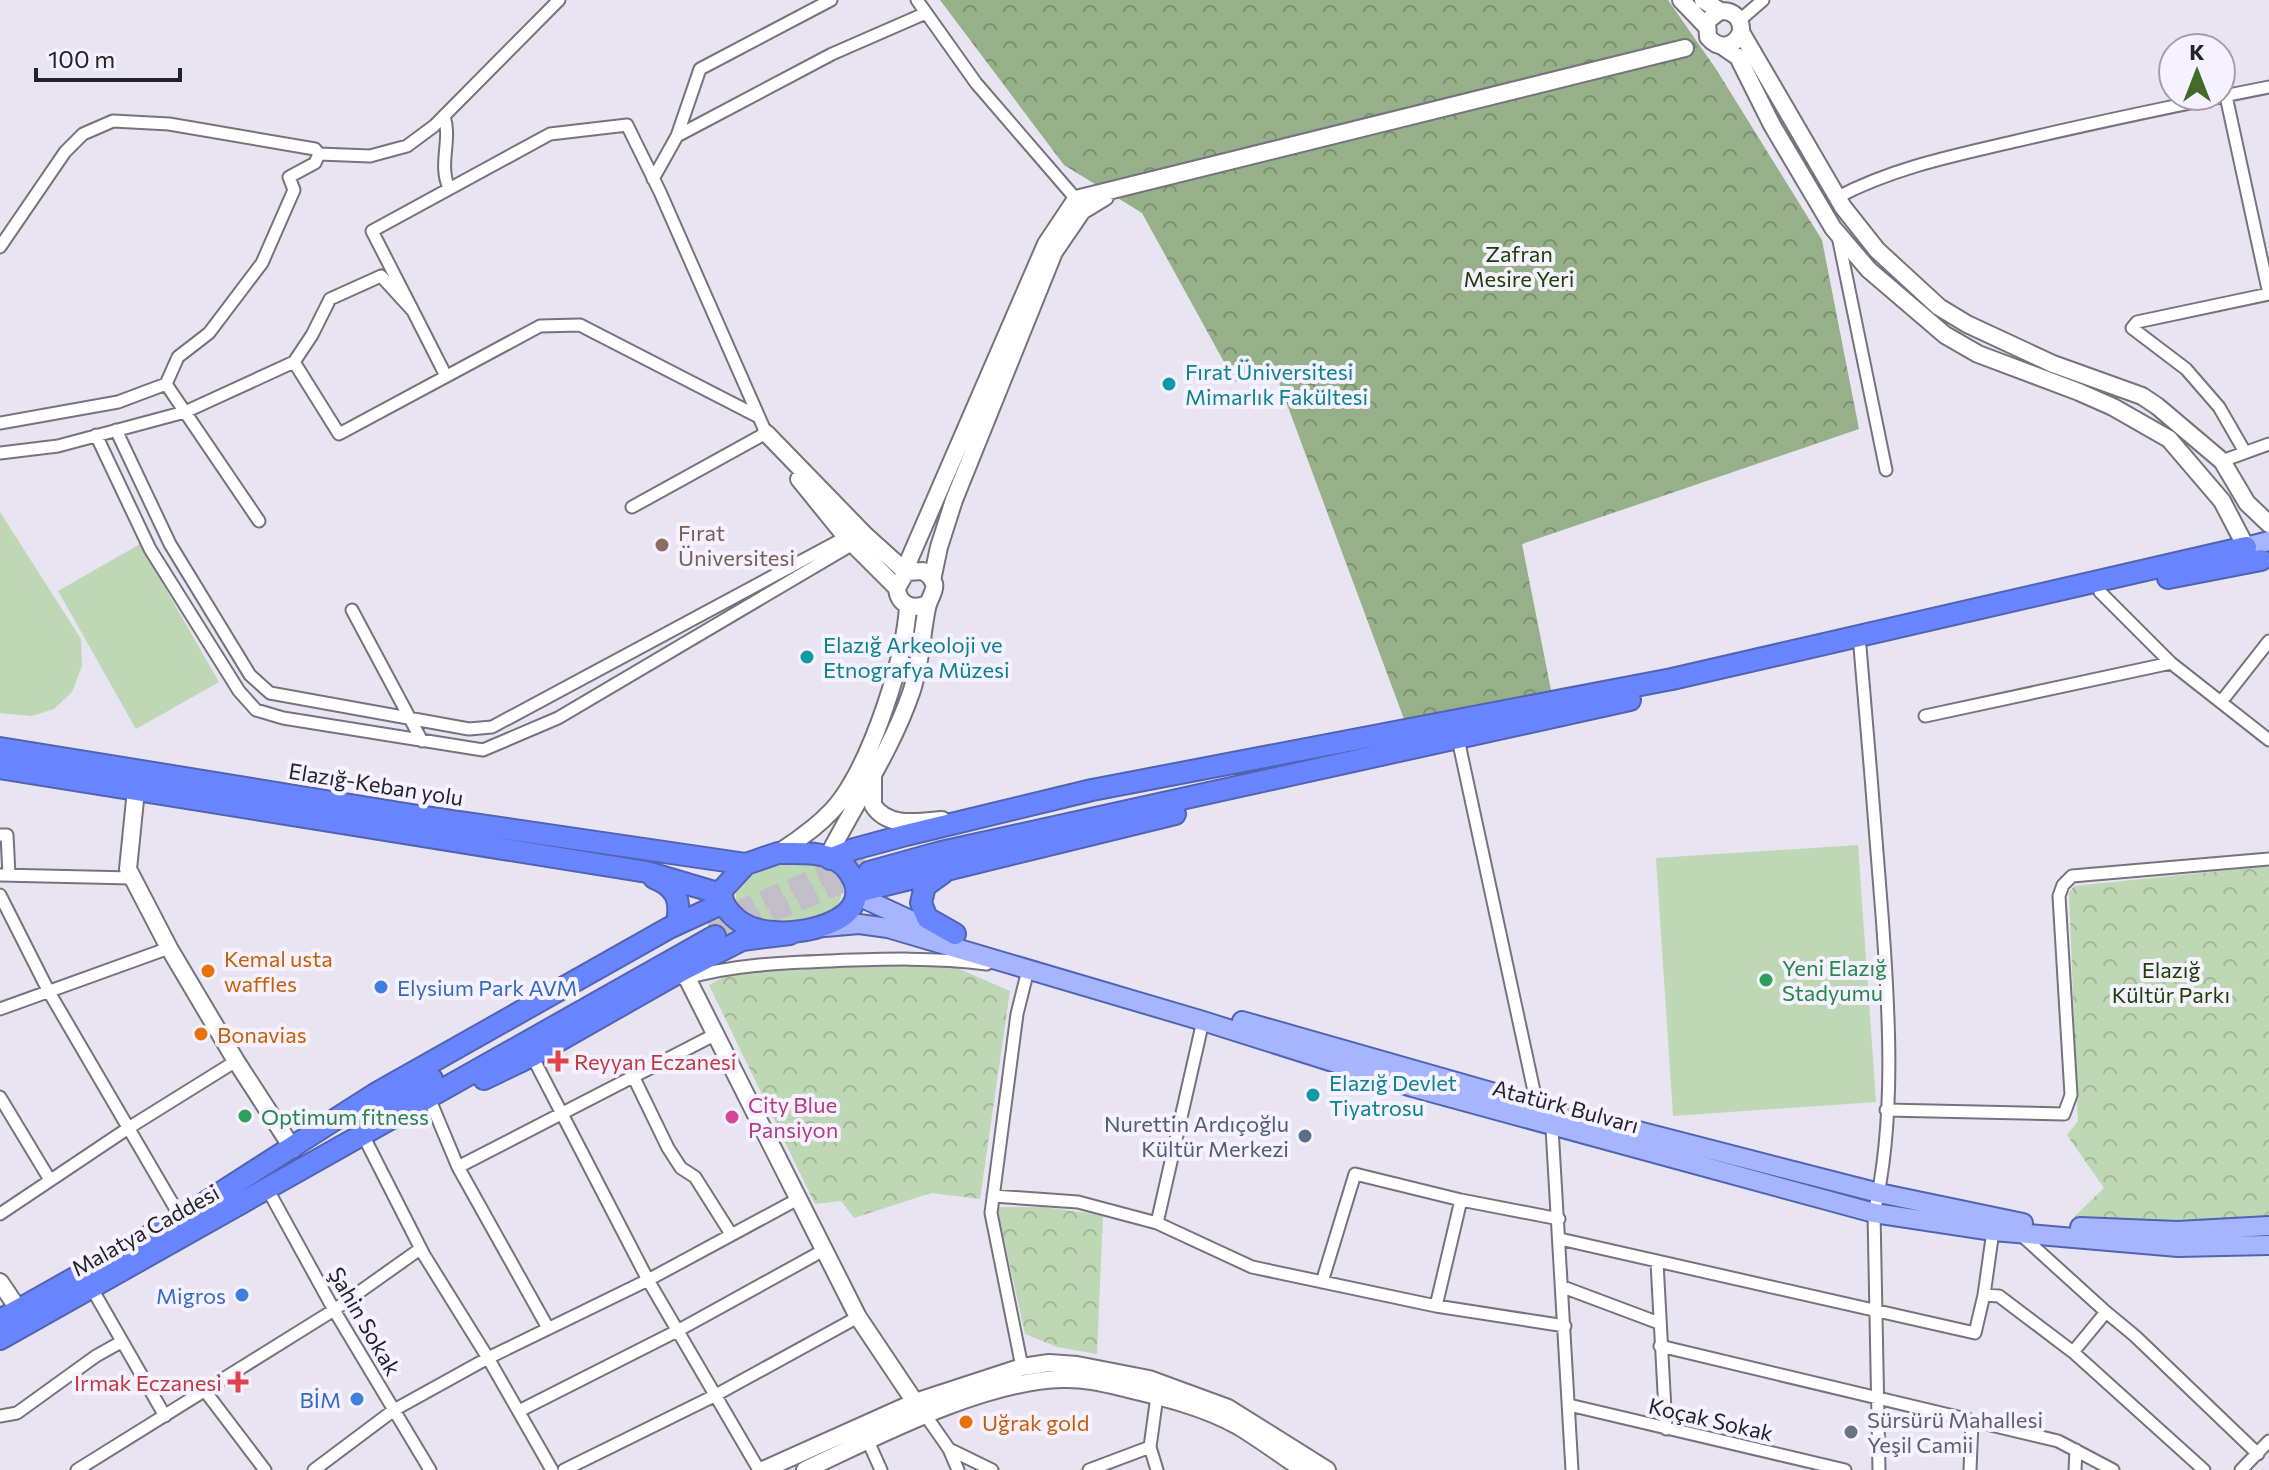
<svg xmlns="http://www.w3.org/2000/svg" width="2269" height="1470" font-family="Commissioner,sans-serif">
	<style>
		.grass { fill: #bed7b4 }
		.forest { fill: url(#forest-crowns) }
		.park { fill: url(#park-crowns) }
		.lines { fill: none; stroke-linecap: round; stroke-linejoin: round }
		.highway-tunnel { stroke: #c1bdc9; stroke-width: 20; stroke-dasharray: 20 10; stroke-linecap: butt }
		.street-casing { stroke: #76727e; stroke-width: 15 }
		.secondary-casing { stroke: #76727e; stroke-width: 20 }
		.primary-casing { stroke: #5163b2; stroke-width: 22 }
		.highway-casing { stroke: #5163b2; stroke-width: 24 }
		.street { stroke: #fff; stroke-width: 11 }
		.secondary { stroke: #fff; stroke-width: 16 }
		.primary { stroke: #a5b6fe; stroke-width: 18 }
		.highway { stroke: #6985fd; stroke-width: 20 }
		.culture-dot { fill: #0f9aa8; stroke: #f6f1fe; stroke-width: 3 }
		.education-dot { fill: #8d6e63; stroke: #f6f1fe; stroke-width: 3 }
		.food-dot { fill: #e8710a; stroke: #f6f1fe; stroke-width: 3 }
		.leisure-dot { fill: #2e9e5b; stroke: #f6f1fe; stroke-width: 3 }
		.shop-dot { fill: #3f7fe0; stroke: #f6f1fe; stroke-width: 3 }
		.health-dot { fill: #e0444e; stroke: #f6f1fe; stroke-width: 3 }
		.hotel-dot { fill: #d1479c; stroke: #f6f1fe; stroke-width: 3 }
		.service-dot { fill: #5c6f8a; stroke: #f6f1fe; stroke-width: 3 }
		.worship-dot { fill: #6b7280; stroke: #f6f1fe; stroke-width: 3 }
		.labels { text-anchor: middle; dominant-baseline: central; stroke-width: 8; stroke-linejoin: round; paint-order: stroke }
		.park-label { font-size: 22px; fill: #1e4006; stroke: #f6f1fe }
		.culture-label { font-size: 22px; fill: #0d838f; stroke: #f6f1fe; text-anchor: start }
		.education-label { font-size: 22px; fill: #785e54; stroke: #f6f1fe; text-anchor: start }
		.street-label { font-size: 22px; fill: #242327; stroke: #f6f1fe }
		.food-label { font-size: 22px; fill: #c56008; stroke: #f6f1fe; text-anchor: start }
		.leisure-label { font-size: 22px; fill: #27864d; stroke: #f6f1fe; text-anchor: start }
		.shop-label { font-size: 22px; fill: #366cbe; stroke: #f6f1fe; text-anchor: end }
		.health-label { font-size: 22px; fill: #be3a42; stroke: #f6f1fe; text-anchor: start }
		.hotel-label { font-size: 22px; fill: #b23c85; stroke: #f6f1fe; text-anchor: start }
		.service-label { font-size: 22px; fill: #4e5e75; stroke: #f6f1fe; text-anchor: end }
		.worship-label { font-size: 22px; fill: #5b616d; stroke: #f6f1fe; text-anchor: start }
	</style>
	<defs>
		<pattern id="forest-crowns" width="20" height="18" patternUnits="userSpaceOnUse" patternTransform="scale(2)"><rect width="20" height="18" fill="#96b18a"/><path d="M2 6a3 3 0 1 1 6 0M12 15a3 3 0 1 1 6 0" fill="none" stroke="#7a9071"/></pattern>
		<pattern id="park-crowns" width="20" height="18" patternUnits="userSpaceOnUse" patternTransform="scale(2)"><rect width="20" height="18" fill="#bed7b4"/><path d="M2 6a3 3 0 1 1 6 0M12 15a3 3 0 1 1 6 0" fill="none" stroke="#a3b89b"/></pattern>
	</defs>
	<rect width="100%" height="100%" fill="#e8e4f1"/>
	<path class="grass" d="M0 512 81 639 82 666 72 692 54 709 32 716 0 713Z
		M140 544 219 682 136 729 58 591Z
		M1858 845 1876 1102 1673 1116 1656 858Z
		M809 861C817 863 826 865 832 870 848 884 843 906 826 917 809 927 758 929 743 915 733 906 736 891 738 880L765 862Z"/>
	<path class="forest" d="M940 0H1668L1716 69 1822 240 1859 429 1522 544 1551 690 1404 719 1272 364 1235 382 1142 213 1064 165Z"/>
	<path class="park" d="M2269 866V1219L2194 1222 2074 1217 2104 1188 2067 1135 2078 1121 2069 893 2074 886Z
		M950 965 1010 991 980 1199 931 1193 854 1218 841 1201 815 1204 709 985 730 974 856 966Z
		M997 1207H1043L1103 1215 1097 1354 1057 1347 1025 1334Z"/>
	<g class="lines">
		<path class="highway-tunnel" d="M708 924 864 858
			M715 936 866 873"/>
		<g class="street-casing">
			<path id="street" d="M917 0 976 83 1076 199
				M1740 20 1763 0
				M2226 96 2269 294
				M444 116C452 140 438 164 449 188
				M677 136 700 69 831 0
				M319 154 370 156 407 146 434 126 559 0
				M653 179 677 136 832 54 926 13
				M1838 197C1893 168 1952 156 2012 142 2097 122 2183 104 2269 87
				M1838 236 1886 470
				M0 247 65 152 83 134 113 121 169 124 315 149 319 154 315 163 289 177 294 190 262 263 209 333 178 357 166 384 118 402 0 423
				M413 311 372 231 550 134 627 125 660 192 766 433 632 507
				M294 362 312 335 330 299 381 276 413 311 446 376
				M166 384 259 521
				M116 430 170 544 250 675 270 693 469 729 492 727 846 537
				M96 435 150 549 239 691 256 710 283 718 483 750 558 718 858 541
				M2245 452 2219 407 2186 369 2132 328 2137 322 2269 294
				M0 453 58 446 185 412 294 362 339 434 540 326 580 325 757 416
				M2222 461 2269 444
				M2100 592 2171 663 2269 740
				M352 610 422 741
				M1860 647C1868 736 1875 826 1882 915 1889 1009 1896 1121 1874 1213L1879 1470
				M2221 702 2269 641
				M1925 716 2171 663
				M1458 739 1537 1105
				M0 835H7L9 875
				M0 875 132 878
				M0 895 49 992 181 1218
				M683 979C730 965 779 963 828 961 883 959 933 957 987 964
				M0 1009 169 948
				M532 1056 648 1280 759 1470
				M634 1078 668 1148 681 1168 695 1177 731 1234
				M0 1097 50 1180
				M432 1105 458 1167 548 1328
				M1886 1110 2064 1114 2071 1095 2059 896 2063 885 2072 876 2269 859
				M1552 1128 1572 1470
				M367 1143 424 1255 488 1358 552 1470
				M458 1167 714 1035
				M268 1190 334 1310 430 1470
				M993 1196 1078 1202 1157 1223 1252 1267 1436 1306 1565 1326
				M0 1214 130 1127 236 1061
				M1157 1223 1203 1021
				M2020 1234 2106 1312 2135 1336 2258 1454
				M1560 1239 1975 1333 1984 1295 1999 1296 2073 1352 2204 1470
				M1657 1262 1666 1429
				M1322 1282 1355 1174 1461 1200 1559 1219
				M91 1287 165 1416
				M1563 1287 1659 1323
				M1984 1295 1993 1231
				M1436 1306 1461 1200
				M1660 1346 2058 1441 2113 1470
				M2073 1352 2106 1312
				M1022 1367 991 1213 1017 1014 1028 970 1024 969
				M205 1391 265 1470
				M1569 1405 1845 1470
				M519 1411 679 1330 824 1250
				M0 1416 17 1413 96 1356 121 1342
				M926 1416 949 1449 958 1470
				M868 1441 881 1470
				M1150 1447 1157 1396
				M949 1449 992 1470
				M77 1470 334 1310 420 1249
				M314 1470 394 1410 488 1358 648 1280 798 1199
				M564 1470 714 1396 858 1317
				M1089 1470 1150 1447 1157 1470
				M1970 1470 1972 1422
				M2075 1470 2076 1450
				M2241 1470 2269 1441"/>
		</g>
		<g class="secondary-casing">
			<path id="secondary" d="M1681 0 1706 26
				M1703 0 1720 11
				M1741 32C1734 48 1719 50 1708 37L1707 21 1720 11C1734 10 1742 19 1741 32L1843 207 1877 250 1939 307 1967 324 2053 364 2142 396 2157 406 2222 461 2247 503 2269 524
				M1722 46 1738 57 1772 125 1833 228 1869 270 1945 335 1978 354 2079 392 2113 407 2169 439 2222 501 2246 547
				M766 433 866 536 906 572
				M799 479 846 537
				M855 531 846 537 897 588
				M908 571 909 560 1046 244 1076 199 1685 48
				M932 580 939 547 954 500 1054 252 1082 211 1105 197
				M873 776V805C887 828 918 822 942 820
				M136 790 128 869 169 948 236 1061 293 1149
				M778 853C799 840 829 818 843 797 873 754 905 659 908 606
				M827 858C855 803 891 751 911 693 921 664 921 637 927 608 930 593 944 585 923 571L906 572 897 588C898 604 912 611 927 604
				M683 970 858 1317 919 1408
				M0 1282 19 1310
				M763 1470 915 1402 1022 1367 1049 1363 1077 1365 1149 1379 1228 1408 1327 1470
				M805 1470C878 1436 982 1381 1062 1379 1085 1378 1107 1384 1128 1389 1166 1398 1204 1407 1238 1426 1260 1439 1282 1456 1304 1470"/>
		</g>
		<g class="primary-casing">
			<path id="primary" d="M2246 547 2269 541
				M856 895 908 919 942 930
				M825 927 859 924 888 928 1203 1021 1412 1087 1874 1213 1993 1231 2178 1247 2269 1245
				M1242 1021 1537 1105 1879 1193 2023 1223
				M2080 1227 2177 1231 2269 1226"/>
		</g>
		<g class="highway-casing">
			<path id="highway" d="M2168 578 2261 560
				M0 748 412 815 746 864
				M0 768 647 872 721 894
				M778 853C797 853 822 851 839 862 847 867 854 878 856 887 862 924 799 935 773 932 761 931 748 928 738 920 728 912 719 902 723 889L746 864Z
				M830 859 854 849 906 835 1092 790 1672 679 2246 547
				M869 872 941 852 1630 700
				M943 873 925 886 921 903 927 918 955 934
				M654 878C677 887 681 901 677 923
				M857 892 1175 814
				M484 1079 532 1056 683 970 742 940 790 934
				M358 1119 432 1079
				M0 1320 181 1218 375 1094 669 928 723 903
				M0 1339 715 936"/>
		</g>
		<use href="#street" class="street"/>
		<use href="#secondary" class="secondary"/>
		<use href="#primary" class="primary"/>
		<use href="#highway" class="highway"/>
	</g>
	<g class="culture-dot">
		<circle cx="1169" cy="384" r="8"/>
		<circle cx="807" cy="657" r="8"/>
		<circle cx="1313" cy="1095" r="8"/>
	</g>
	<circle class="education-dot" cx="662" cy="545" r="8"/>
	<g class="food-dot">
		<circle cx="208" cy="971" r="8"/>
		<circle cx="201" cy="1034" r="8"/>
		<circle cx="966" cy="1422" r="8"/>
	</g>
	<g class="leisure-dot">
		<circle cx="1766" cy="980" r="8"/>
		<circle cx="245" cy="1116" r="8"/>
	</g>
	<g class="shop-dot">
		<circle cx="381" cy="987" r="8"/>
		<circle cx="242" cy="1295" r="8"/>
		<circle cx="357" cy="1399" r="8"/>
	</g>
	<g class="health-dot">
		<path d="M554 1049h8v8h8v8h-8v8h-8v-8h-8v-8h8z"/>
		<path d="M234 1370h8v8h8v8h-8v8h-8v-8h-8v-8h8z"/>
	</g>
	<circle class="hotel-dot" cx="732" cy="1117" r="8"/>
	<circle class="service-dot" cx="1305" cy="1136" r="8"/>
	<circle class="worship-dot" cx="1851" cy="1432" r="8"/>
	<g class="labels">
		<g class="park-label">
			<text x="1519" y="253">Zafran<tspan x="1519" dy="25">Mesire Yeri</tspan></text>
			<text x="2171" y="969">Elazığ<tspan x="2171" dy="25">Kültür Parkı</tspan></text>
		</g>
		<g class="culture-label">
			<text x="1185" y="371">Fırat Üniversitesi<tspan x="1185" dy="25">Mimarlık Fakültesi</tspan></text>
			<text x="823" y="644">Elazığ Arkeoloji ve<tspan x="823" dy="25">Etnografya Müzesi</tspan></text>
			<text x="1329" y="1082">Elazığ Devlet<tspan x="1329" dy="25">Tiyatrosu</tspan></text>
		</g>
		<g class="education-label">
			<text x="678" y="532">Fırat<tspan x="678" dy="25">Üniversitesi</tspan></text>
		</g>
		<g class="street-label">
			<text transform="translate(376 784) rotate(9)">Elazığ-Keban yolu</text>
			<text transform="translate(1566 1106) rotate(15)">Atatürk Bulvarı</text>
			<text transform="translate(145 1230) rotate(-29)">Malatya Caddesi</text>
			<text transform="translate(365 1321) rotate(60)">Şahin Sokak</text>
			<text transform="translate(1711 1419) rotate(13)">Koçak Sokak</text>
		</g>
		<g class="food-label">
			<text x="224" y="958">Kemal usta<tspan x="224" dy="25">waffles</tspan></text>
			<text x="217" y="1034">Bonavias</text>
			<text x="982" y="1422">Uğrak gold</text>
		</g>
		<g class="leisure-label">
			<text x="1782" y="967">Yeni Elazığ<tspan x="1782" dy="25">Stadyumu</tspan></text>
			<text x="261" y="1116">Optimum fitness</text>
		</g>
		<g class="shop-label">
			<text x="397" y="987" text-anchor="start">Elysium Park AVM</text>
			<text x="226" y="1295">Migros</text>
			<text x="341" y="1399">BİM</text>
		</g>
		<g class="health-label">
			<text x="574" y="1061">Reyyan Eczanesi</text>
			<text x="222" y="1382" text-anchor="end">Irmak Eczanesi</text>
		</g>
		<g class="hotel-label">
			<text x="748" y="1104">City Blue<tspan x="748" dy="25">Pansiyon</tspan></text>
		</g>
		<g class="service-label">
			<text x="1289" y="1123">Nurettin Ardıçoğlu<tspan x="1289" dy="25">Kültür Merkezi</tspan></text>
		</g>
		<g class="worship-label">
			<text x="1867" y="1419">Sürsürü Mahallesi<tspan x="1867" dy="25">Yeşil Camii</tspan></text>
		</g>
	</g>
	<g transform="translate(2197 72)"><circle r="38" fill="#f6f1fe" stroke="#a29fa8" stroke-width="2"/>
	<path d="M0-6L14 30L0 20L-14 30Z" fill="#426b28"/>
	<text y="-12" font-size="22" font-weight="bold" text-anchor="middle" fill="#242327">K</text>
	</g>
	<path d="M36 68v12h144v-12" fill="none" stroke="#242327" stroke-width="4"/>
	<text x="48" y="68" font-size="24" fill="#242327" stroke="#f6f1fe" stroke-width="6" paint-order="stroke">100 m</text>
</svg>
